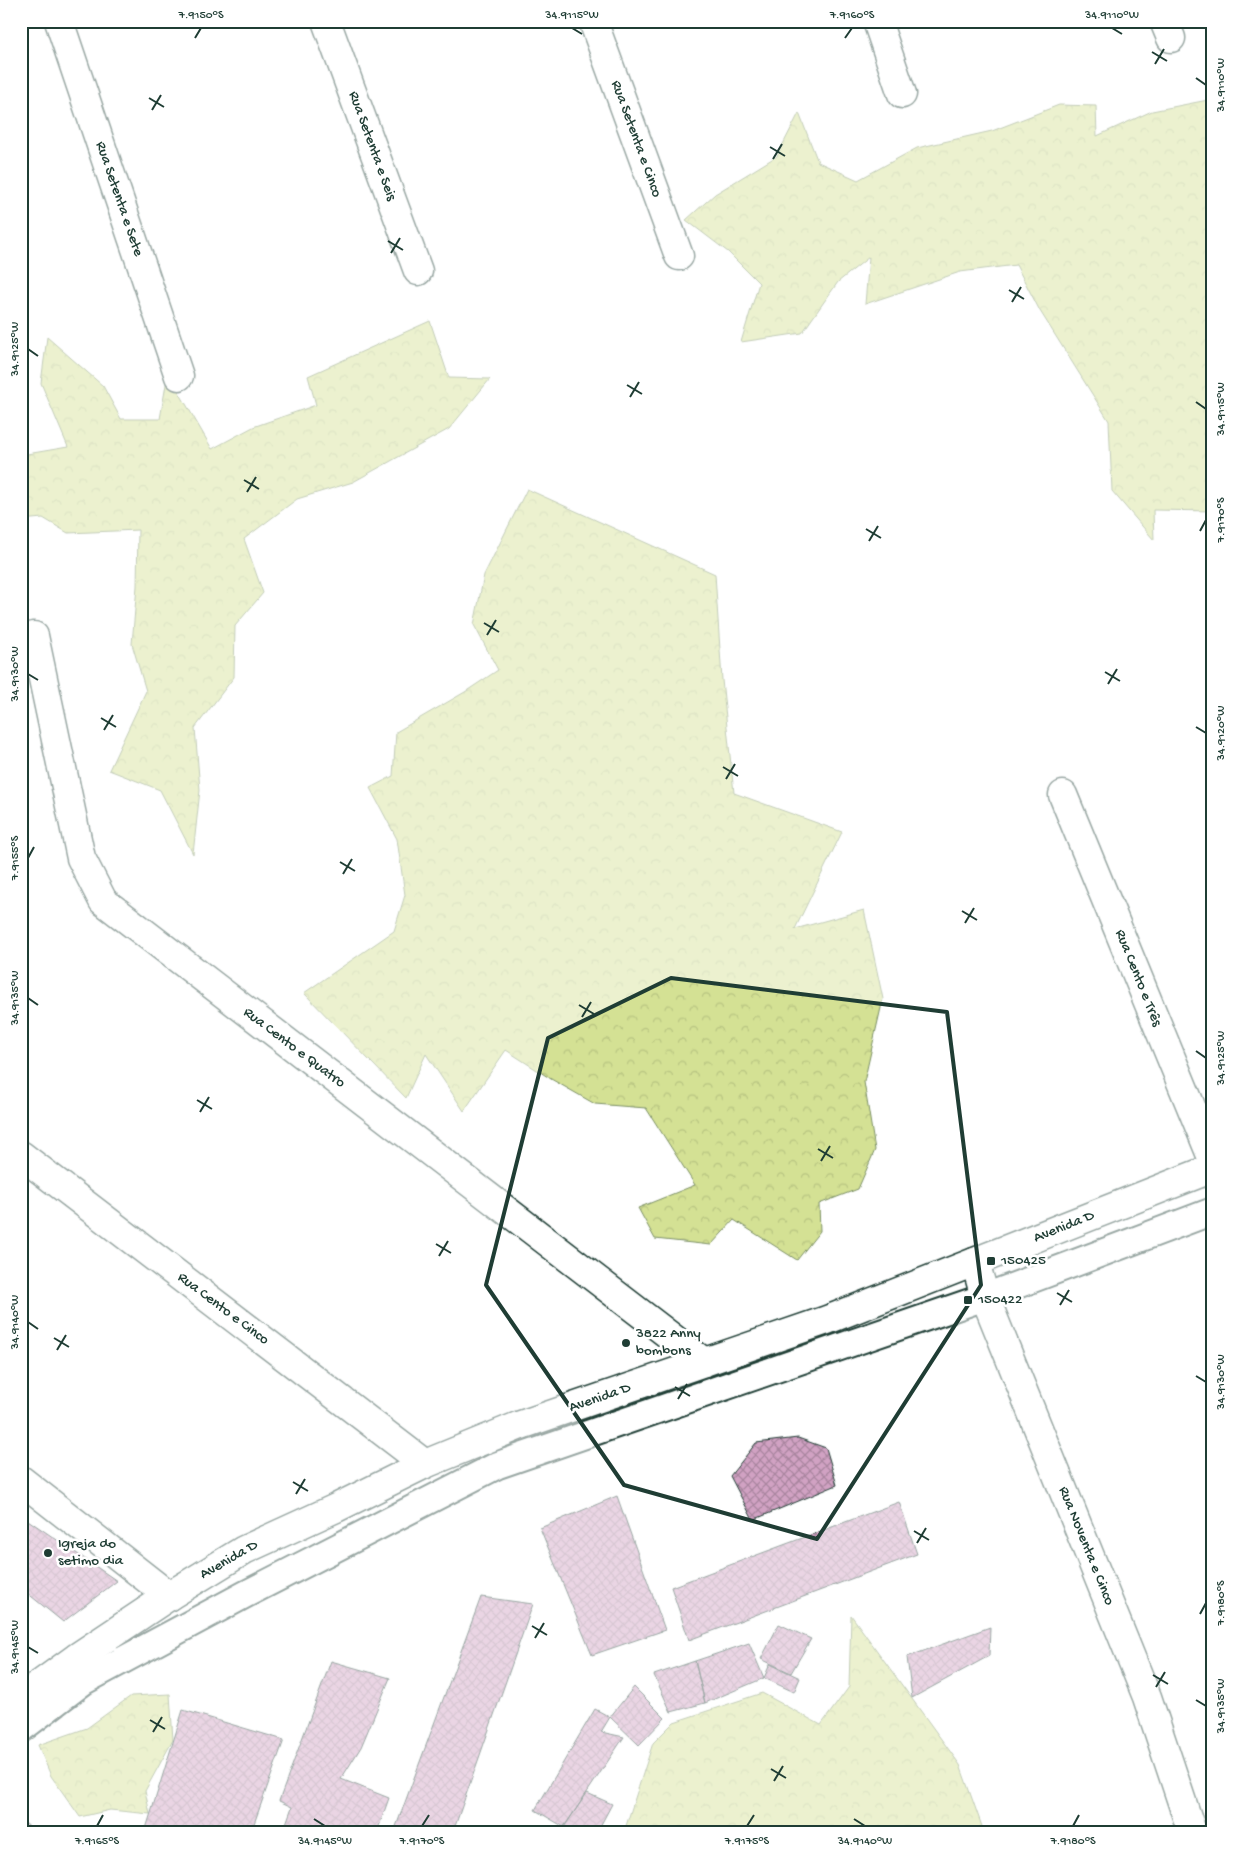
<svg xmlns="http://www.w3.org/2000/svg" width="1234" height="1853" font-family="'Gochi Hand',sans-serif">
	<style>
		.forest { fill: url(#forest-crowns); stroke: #7a8f64 }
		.building { fill: url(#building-cross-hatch); stroke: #1f3d34 }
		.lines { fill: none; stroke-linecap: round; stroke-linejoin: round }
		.pedestrian-casing { stroke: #1f3d34; stroke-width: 30 }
		.minor-casing { stroke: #1f3d34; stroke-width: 31 }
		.tertiary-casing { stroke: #1f3d34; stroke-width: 31 }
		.pedestrian { stroke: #fff; stroke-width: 26 }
		.minor { stroke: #fff; stroke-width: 28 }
		.tertiary { stroke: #fff; stroke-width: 28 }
		.marked { fill: none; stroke: #1f3d34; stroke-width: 4; stroke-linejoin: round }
		.ticks { fill: none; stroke: #1f3d34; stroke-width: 2 }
		.poi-dot { fill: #1f3d34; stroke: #fff; stroke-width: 2 }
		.labels { text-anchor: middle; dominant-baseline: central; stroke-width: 5; stroke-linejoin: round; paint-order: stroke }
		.street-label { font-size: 15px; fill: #1f3d34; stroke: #fff }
		.poi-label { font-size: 15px; fill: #1f3d34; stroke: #fff; text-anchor: start }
		.neatline { fill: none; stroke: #1f3d34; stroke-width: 2 }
		.ticks-label { font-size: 12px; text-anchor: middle; fill: #1f3d34 }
	</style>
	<defs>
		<pattern id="forest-crowns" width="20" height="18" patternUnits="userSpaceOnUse" patternTransform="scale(1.25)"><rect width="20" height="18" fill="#d4e194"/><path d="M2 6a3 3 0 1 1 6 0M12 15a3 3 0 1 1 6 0" fill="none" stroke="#b6c280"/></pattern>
		<pattern id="building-cross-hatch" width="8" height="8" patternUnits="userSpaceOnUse" patternTransform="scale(1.25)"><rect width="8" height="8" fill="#d1a2c3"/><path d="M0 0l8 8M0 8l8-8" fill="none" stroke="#a9859f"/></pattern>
	</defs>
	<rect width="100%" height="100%" fill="#fff"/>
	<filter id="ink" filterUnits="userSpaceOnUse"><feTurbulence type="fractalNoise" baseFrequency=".02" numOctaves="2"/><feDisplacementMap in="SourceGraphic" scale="10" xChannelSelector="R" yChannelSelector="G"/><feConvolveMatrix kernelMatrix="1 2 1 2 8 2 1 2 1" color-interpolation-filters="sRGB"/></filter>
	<g filter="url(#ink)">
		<path class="forest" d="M1213 99V511L1153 510 1154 540 1112 491 1109 421 1040 311 1016 265 960 272 865 304 869 257 838 282 802 333 741 342 759 283 728 252 686 220 715 194 777 156 799 113 818 162 858 180 917 148 992 131 1059 105 1096 106 1097 136 1152 111Z
			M430 321 449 378 490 379 449 429 353 482 297 499 244 539 263 593 235 626 234 677 195 728 200 790 193 854 160 790 109 770 146 691 132 644 137 586 138 530 68 533 43 518 21 520V455L68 447 41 383 47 337 103 386 121 419H160L168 373 212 449 253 427 316 405 308 376Z
			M527 489 715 574 722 680 734 793 842 832 795 929 864 910 883 999 864 1082 875 1150 858 1189 819 1204 820 1231 797 1260 734 1220 711 1245 655 1239 638 1208 695 1185 646 1108 595 1104 551 1079 506 1050 464 1111 426 1054 406 1098 304 993 394 931 405 895 397 839 370 788 393 776 396 732 465 692 498 670 474 625 484 575Z
			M851 1615 960 1765 984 1832H624L653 1743 674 1722 762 1693 821 1725 849 1687Z
			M170 1694 173 1740 145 1791 150 1814 110 1810 80 1817 51 1776 38 1745 87 1728 131 1696Z"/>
		<path class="building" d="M798 1438 826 1448 837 1485 753 1520 730 1476 756 1443Z
			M617 1496 665 1630 592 1655 540 1528Z
			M899 1502 917 1554 689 1640 671 1587Z
			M25 1518 117 1581 63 1622 21 1588V1524Z
			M481 1597 533 1604 453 1832H394Z
			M779 1624 811 1639 791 1673 761 1659Z
			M990 1627 989 1656 912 1698 907 1657Z
			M749 1643 764 1678 705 1703 695 1661Z
			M331 1661 390 1678 361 1747 341 1779 389 1798 377 1832H283L292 1807 279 1801Z
			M695 1661 705 1703 671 1712 654 1675Z
			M770 1664 800 1678 794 1692 764 1678Z
			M634 1687 665 1718 639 1745 610 1717Z
			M595 1709 610 1717 601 1732 624 1737 564 1827 535 1810Z
			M183 1710 284 1740 251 1832H145Z
			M587 1793 612 1804 597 1832H574L564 1827Z
			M25 1823 35 1832H21V1826Z"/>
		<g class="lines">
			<g class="pedestrian-casing">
				<path id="pedestrian" d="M21 1729 84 1681 246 1594 498 1465 985 1297 1213 1211"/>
			</g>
			<g class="minor-casing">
				<path id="minor" d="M59 21 179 376
					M326 21 418 271
					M593 21 679 256
					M877 21 902 94
					M1164 21 1171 38
					M34 636 81 858 103 901 704 1362
					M1063 795 1213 1160
					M21 1155 425 1464
					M975 1262 985 1297 1147 1697 1192 1832
					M21 1480 169 1596"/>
			</g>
			<g class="tertiary-casing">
				<path id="tertiary" d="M21 1698 76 1658 169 1596 244 1550 336 1508 425 1464 518 1426 827 1320 1213 1168"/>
			</g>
			<use href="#pedestrian" class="pedestrian"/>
			<use href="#minor" class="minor"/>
			<use href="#tertiary" class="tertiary"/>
		</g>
	</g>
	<path d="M0 0H1234V1853H0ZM671 978 947 1012 981 1285 817 1539 624 1485 486 1285 548 1038Z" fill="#fff" fill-opacity=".55" fill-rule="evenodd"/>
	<path class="marked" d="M671 978 947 1012 981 1285 817 1539 624 1485 486 1285 548 1038Z"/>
	<path class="ticks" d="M572 28 582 34M1112 28 1122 34M195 38 201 28M845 38 852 28M1152 52 1167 61M1155 64 1164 49M1196 78 1206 85M149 98 164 107M152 110 161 95M770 147 785 156M773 159 782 144M388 241 403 250M391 253 400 238M1009 290 1024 299M1012 302 1021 287M28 349 38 356M627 385 642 394M630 397 639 382M1196 402 1206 409M244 480 259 489M247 492 256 477M866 529 881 538M1200 531 1206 520M869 541 878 526M484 623 499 632M487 635 496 620M1105 672 1120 681M28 674 38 680M1108 684 1117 669M101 718 116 727M1196 727 1206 733M104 730 113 715M723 767 738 776M726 779 735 764M28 858 34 847M340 862 355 871M343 874 352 859M962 911 977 920M965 923 974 908M28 998 38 1005M579 1005 594 1014M582 1017 591 1002M1196 1051 1206 1058M197 1100 212 1109M200 1112 209 1097M818 1149 833 1158M821 1161 830 1146M436 1244 451 1253M439 1256 448 1241M1057 1293 1072 1302M1060 1305 1069 1290M28 1322 38 1329M54 1338 69 1347M57 1350 66 1335M1196 1376 1206 1382M675 1387 690 1396M678 1399 687 1384M293 1482 308 1491M296 1494 305 1479M914 1531 929 1540M917 1543 926 1528M1200 1614 1206 1603M532 1626 547 1635M535 1638 544 1623M28 1647 38 1653M1153 1675 1168 1684M1156 1687 1165 1672M1196 1700 1206 1706M150 1720 165 1729M153 1732 162 1717M771 1769 786 1778M774 1781 783 1766M314 1819 325 1826M854 1819 865 1826M97 1826 103 1815M422 1826 429 1815M747 1826 754 1815M1073 1826 1079 1815"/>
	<g class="poi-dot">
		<rect x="986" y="1256" width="10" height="10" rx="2.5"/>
		<rect x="963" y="1295" width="10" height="10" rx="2.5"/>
		<circle cx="626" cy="1343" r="5"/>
		<circle cx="48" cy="1553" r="5"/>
	</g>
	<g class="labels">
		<g class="street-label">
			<text transform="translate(636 139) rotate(70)">Rua Setenta e Cinco</text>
			<text transform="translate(372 146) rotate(70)">Rua Setenta e Seis</text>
			<text transform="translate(119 199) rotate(71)">Rua Setenta e Sete</text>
			<text transform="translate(1138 978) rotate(68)">Rua Cento e Três</text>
			<text transform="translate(294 1048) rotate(37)">Rua Cento e Quatro</text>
			<text transform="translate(1064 1227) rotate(-22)">Avenida D</text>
			<text transform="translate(223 1309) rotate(37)">Rua Cento e Cinco</text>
			<text transform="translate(600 1398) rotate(-19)">Avenida D</text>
			<text transform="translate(1086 1546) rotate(68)">Rua Noventa e Cinco</text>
			<text transform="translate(229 1560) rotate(-30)">Avenida D</text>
		</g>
		<g class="poi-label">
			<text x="1001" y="1261">150425</text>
			<text x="978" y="1300">150422</text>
			<text x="636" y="1334">3822 Anny<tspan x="636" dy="17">bombons</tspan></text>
			<text x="58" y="1544">Igreja do<tspan x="58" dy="17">setimo dia</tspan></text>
		</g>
	</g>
	<rect width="1234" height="1853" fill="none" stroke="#fff" stroke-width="55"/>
	<rect x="28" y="28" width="1178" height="1798" class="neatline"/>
	<g class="ticks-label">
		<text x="201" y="18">7.9150°S</text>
		<text x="572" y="18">34.9115°W</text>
		<text x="852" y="18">7.9160°S</text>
		<text x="1112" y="18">34.9110°W</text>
		<text transform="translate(1220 85) rotate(-90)" y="4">34.9110°W</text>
		<text transform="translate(14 349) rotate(-90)" y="4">34.9125°W</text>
		<text transform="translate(1220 409) rotate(-90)" y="4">34.9115°W</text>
		<text transform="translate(1220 520) rotate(-90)" y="4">7.9170°S</text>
		<text transform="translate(14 674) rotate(-90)" y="4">34.9130°W</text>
		<text transform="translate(1220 733) rotate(-90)" y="4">34.9120°W</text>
		<text transform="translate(14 858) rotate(-90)" y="4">7.9155°S</text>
		<text transform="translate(14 998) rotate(-90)" y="4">34.9135°W</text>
		<text transform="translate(1220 1058) rotate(-90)" y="4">34.9125°W</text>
		<text transform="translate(14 1322) rotate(-90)" y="4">34.9140°W</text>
		<text transform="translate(1220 1382) rotate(-90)" y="4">34.9130°W</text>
		<text transform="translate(1220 1603) rotate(-90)" y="4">7.9180°S</text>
		<text transform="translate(14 1647) rotate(-90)" y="4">34.9145°W</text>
		<text transform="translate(1220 1706) rotate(-90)" y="4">34.9135°W</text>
		<text x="97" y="1844">7.9165°S</text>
		<text x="325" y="1844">34.9145°W</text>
		<text x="422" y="1844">7.9170°S</text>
		<text x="747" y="1844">7.9175°S</text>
		<text x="865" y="1844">34.9140°W</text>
		<text x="1073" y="1844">7.9180°S</text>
	</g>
</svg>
